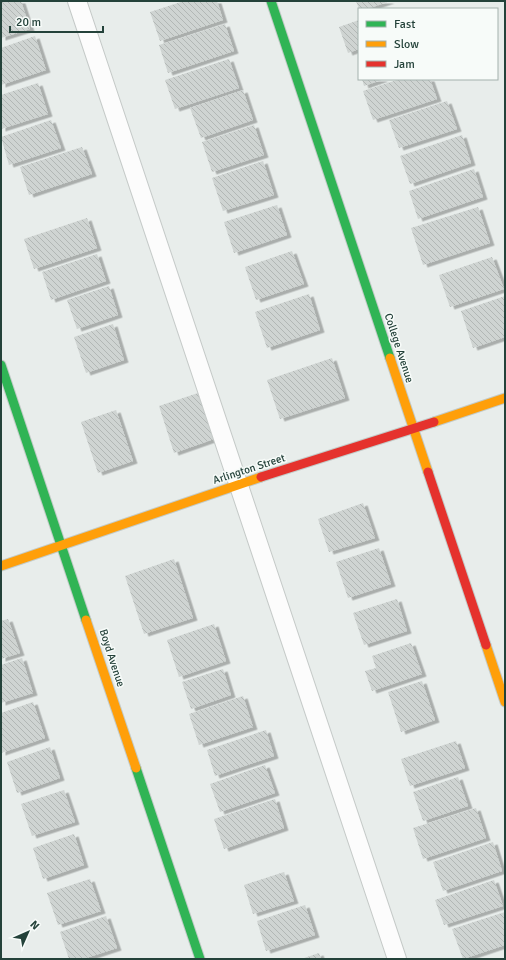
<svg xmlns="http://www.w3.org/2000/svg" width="506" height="960" font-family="Signika,sans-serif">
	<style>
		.building { fill: url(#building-back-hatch); filter: url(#shadow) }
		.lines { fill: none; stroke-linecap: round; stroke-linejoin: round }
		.lane-casing { stroke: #c5cac8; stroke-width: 20 }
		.fast-casing { stroke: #c3cbc8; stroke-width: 11 }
		.slow-casing { stroke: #c3cbc8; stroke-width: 11 }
		.jam-casing { stroke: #c3cbc8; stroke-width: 11 }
		.lane { stroke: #fcfcfc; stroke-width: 18 }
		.fast { stroke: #30b455; stroke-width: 9 }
		.slow { stroke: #ff9f0a; stroke-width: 9 }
		.jam { stroke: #e5322d; stroke-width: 9 }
		.labels { text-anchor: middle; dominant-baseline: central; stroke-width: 3; stroke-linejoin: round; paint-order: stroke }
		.street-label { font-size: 11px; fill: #24423a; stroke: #f7fbf9 }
	</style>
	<defs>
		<pattern id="building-back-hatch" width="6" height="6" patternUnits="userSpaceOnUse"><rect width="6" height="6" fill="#cfd4d2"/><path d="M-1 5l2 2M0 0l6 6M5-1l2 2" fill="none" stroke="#b2b7b5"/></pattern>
		<filter id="shadow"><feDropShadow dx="4.5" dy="2.5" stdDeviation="0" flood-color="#0004"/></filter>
	</defs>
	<rect width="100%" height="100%" fill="#e8edeb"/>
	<path class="building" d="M1 1H21L30 29 1 38Z
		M184 1H217L223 20 160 41 150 12Z
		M356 1H390L367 9H359Z
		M359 20V49L348 53 339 27Z
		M225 24 234 51 168 73 159 45Z
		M35 36 46 70 1 85V48Z
		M229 59 239 88 175 109 165 80Z
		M362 79H384L364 86Z
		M400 79H430L437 99 373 120 363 91Z
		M38 83 48 114 1 129V95Z
		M243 90 253 120 201 138 190 108Z
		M447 101 457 129 399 148 389 120Z
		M51 120 61 148 9 165 1 137Z
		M254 125 264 155 212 172 202 142Z
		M462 135 471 163 410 184 400 156Z
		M82 147 92 174 29 195 20 167Z
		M263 161 274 195 223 211 212 178Z
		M474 169 483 197 418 219 409 191Z
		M277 205 287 235 234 253 224 222Z
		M478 207 490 243 423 265 411 228Z
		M87 218 97 248 34 269 24 239Z
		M292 251 304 284 256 300 245 267Z
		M97 254 106 281 51 300 42 272Z
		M492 257 504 289 450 307 439 275Z
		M109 286 118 315 77 329 67 300Z
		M309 294 320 330 267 348 255 312Z
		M505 296V337L473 348 461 311Z
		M113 324 124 360 86 373 74 337Z
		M332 358 345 398 280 419 267 380Z
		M198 393 214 439 174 453 159 406Z
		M116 410 133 461 98 473 81 422Z
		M363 503 375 538 329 552 318 519Z
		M379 548 391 584 348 598 336 562Z
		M174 559 193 618 144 634 125 576Z
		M397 599 407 631 364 645 353 613Z
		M8 619 20 653 1 659V621Z
		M214 624 226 661 179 677 167 640Z
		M411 643 422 674 372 691 365 671 376 668 372 656Z
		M22 658 33 693 1 703V665Z
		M223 669 231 695 191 709 182 682Z
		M422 681 435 720 401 732 388 692Z
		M243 696 253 727 199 745 189 714Z
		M33 702 45 738 1 753V713Z
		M266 730 274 756 215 776 207 750Z
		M456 741 465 768 410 786 401 759Z
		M50 747 60 778 17 793 7 762Z
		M265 765 275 793 220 812 210 784Z
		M458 777 468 806 423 821 413 792Z
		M64 790 75 822 32 836 21 804Z
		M275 799 284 828 224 849 214 819Z
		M476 808 486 838 423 859 413 828Z
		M74 834 84 865 43 879 33 848Z
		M493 842 502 871 443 891 433 862Z
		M284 872 294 901 253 914 244 885Z
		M90 879 101 911 58 925 47 893Z
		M494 880 503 906 444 925 435 900Z
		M305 905 315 935 266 951 257 921Z
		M505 912V945L463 959 452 929Z
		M106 916 117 948 83 959H69L60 932Z
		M319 953 321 959H301Z"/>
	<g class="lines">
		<g class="lane-casing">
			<path id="lane" d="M77 1 397 959"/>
		</g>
		<g class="fast-casing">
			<path id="fast" d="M271 1 390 358
				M1 365 86 620
				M136 768 200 959"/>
		</g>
		<g class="slow-casing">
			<path id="slow" d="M390 358 428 472
				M434 422 505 398
				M1 566 261 477
				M86 620 136 768
				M486 645 505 702"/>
		</g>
		<g class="jam-casing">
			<path id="jam" d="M428 472 486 645
				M261 477 434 422"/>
		</g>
		<use href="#lane" class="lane"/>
		<use href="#fast" class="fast"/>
		<use href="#slow" class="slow"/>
		<use href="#jam" class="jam"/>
	</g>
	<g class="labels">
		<g class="street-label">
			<text transform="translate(399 348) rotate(72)">College Avenue</text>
			<text transform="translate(249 469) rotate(-18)">Arlington Street</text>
			<text transform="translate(112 658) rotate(72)">Boyd Avenue</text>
		</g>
	</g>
	<rect width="506" height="960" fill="none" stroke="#24423a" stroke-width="4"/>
	<rect x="358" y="8" width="140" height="72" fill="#f7fbf9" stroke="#a3b1ad"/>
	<rect x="366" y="21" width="20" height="6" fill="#30b455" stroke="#a3b1ad"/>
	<text x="394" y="28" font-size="12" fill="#24423a">Fast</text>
	<rect x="366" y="41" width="20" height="6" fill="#ff9f0a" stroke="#a3b1ad"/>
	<text x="394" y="48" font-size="12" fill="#24423a">Slow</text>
	<rect x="366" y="61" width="20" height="6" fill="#e5322d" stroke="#a3b1ad"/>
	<text x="394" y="68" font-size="12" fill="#24423a">Jam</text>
	<g transform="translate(28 932) rotate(45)" stroke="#f7fbf9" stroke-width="3" paint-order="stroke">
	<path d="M0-3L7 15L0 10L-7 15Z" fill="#24423a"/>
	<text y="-6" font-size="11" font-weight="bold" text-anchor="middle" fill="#24423a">N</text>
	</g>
	<path d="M10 26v6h93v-6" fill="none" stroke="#24423a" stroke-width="2"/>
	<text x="16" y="26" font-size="12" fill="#24423a" stroke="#f7fbf9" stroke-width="3" paint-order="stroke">20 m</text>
</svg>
